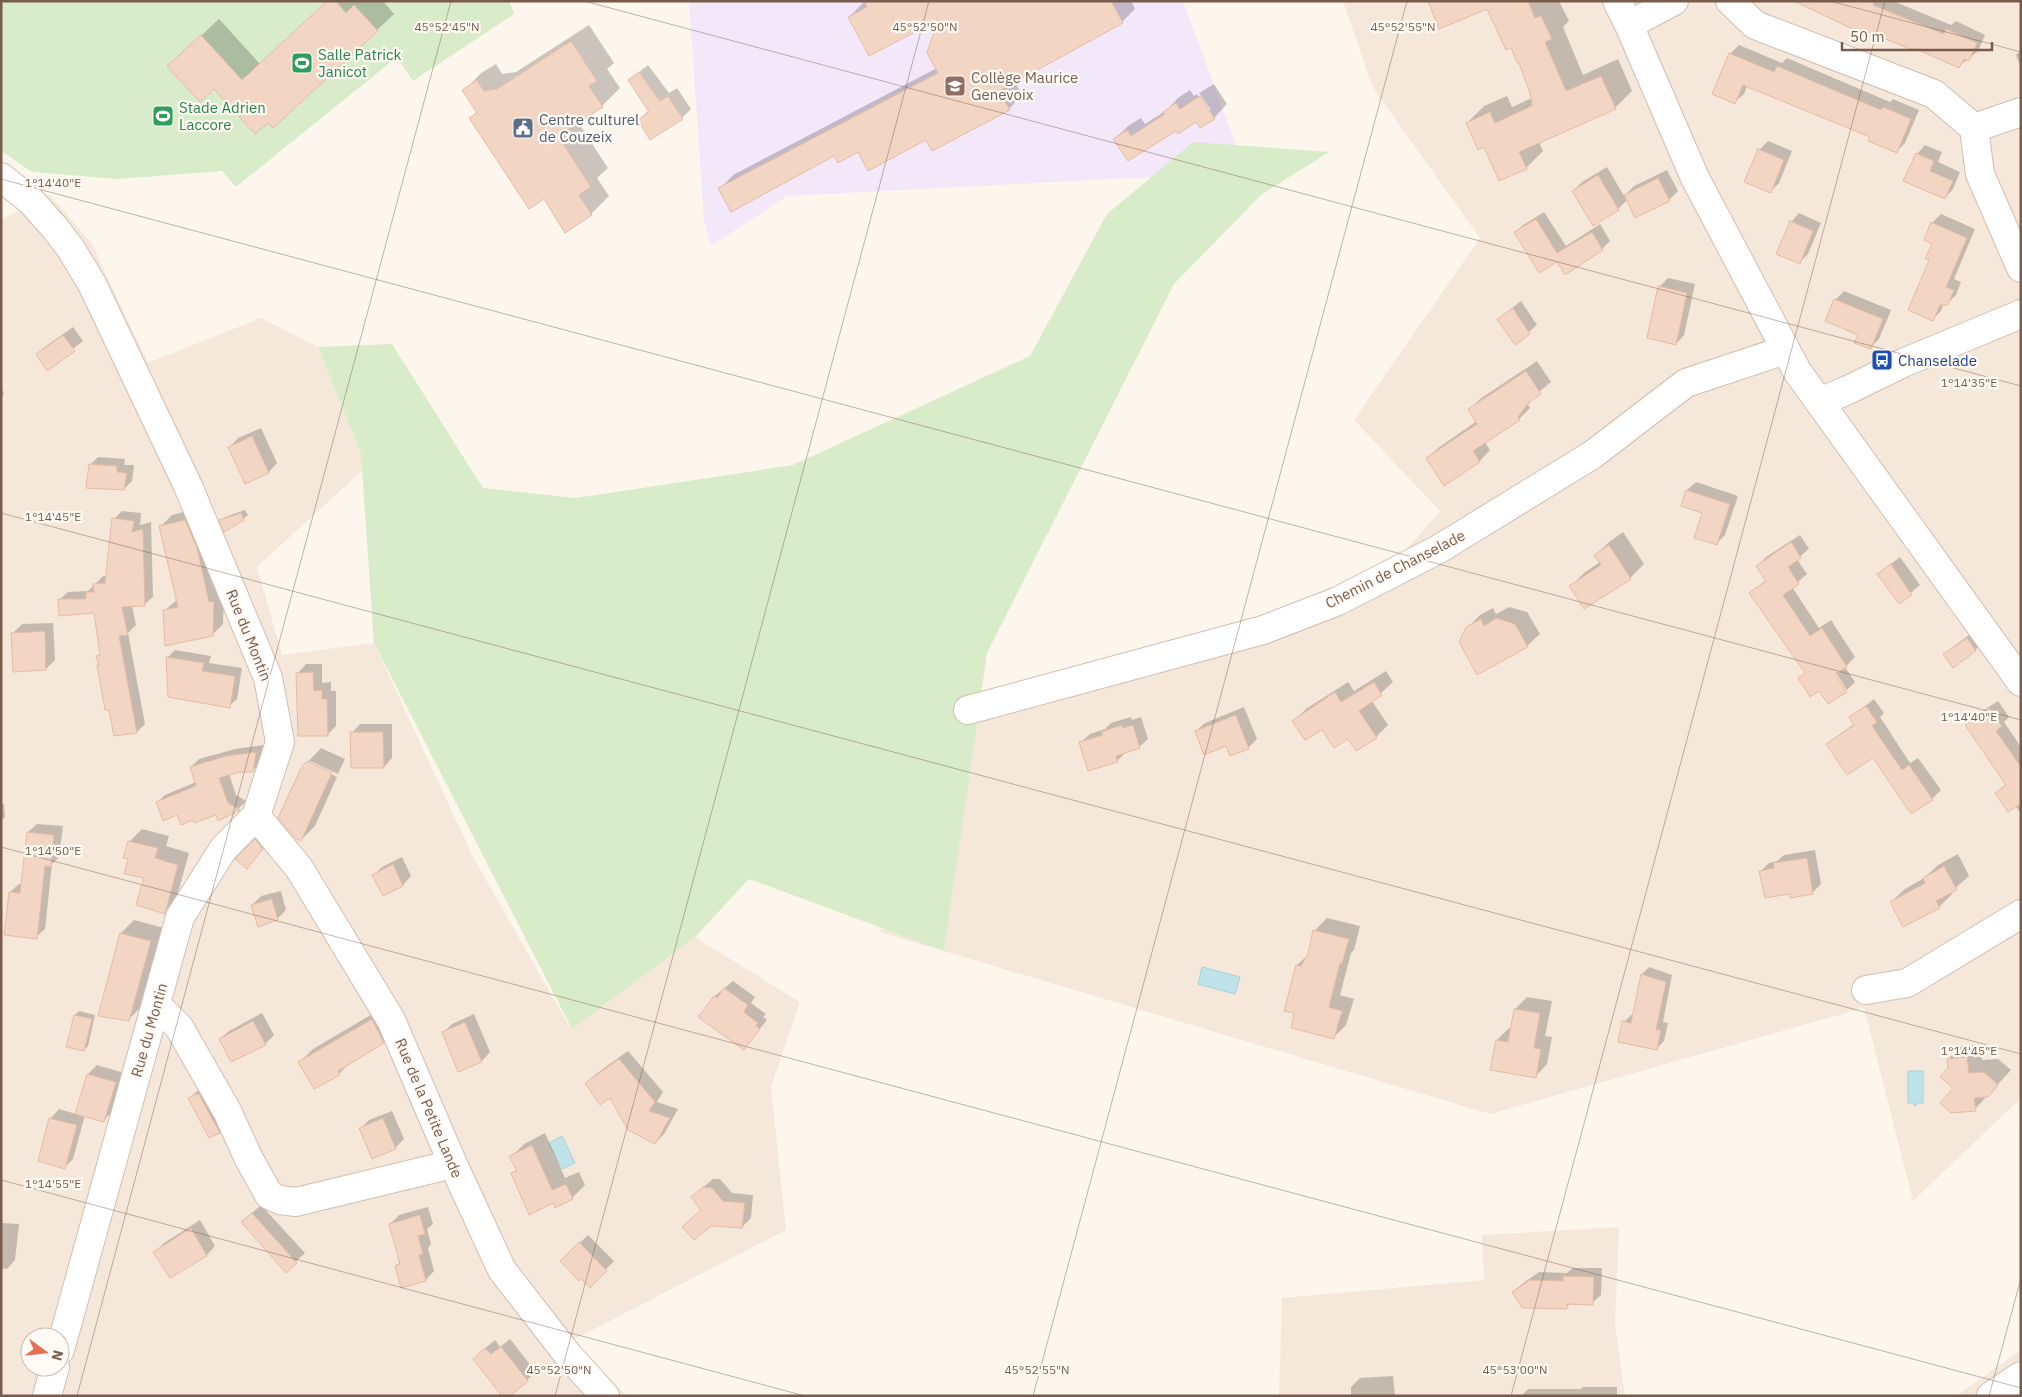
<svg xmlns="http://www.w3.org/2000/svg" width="2022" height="1397" font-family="'IBM Plex Sans',sans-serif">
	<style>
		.residential { fill: #f5e8da; fill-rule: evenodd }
		.education { fill: #f3e8fa }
		.green { fill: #d8ecc9 }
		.water { fill: #bfe3e8; stroke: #a5d3da }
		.shadow { fill: #0003 }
		.building { fill: #f3d5c3; stroke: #e6bba3 }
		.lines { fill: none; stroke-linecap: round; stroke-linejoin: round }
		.minor-casing { stroke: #d1beb0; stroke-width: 30 }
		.minor { stroke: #fff; stroke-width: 28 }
		.ticks { fill: none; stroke: #7a5c4d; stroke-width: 1; stroke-opacity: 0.45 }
		.labels { text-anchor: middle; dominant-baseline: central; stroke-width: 4.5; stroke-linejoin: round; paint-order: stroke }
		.leisure-label { font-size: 15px; fill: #27864d; stroke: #fffaf3; text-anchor: start }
		.education-label { font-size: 15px; fill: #785e54; stroke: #fffaf3; text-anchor: start }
		.service-label { font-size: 15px; fill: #4e5e75; stroke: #fffaf3; text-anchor: start }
		.transit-label { font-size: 15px; fill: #164399; stroke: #fffaf3; text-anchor: start }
		.street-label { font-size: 15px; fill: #7a5c4d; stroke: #fffaf3 }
		.ticks-label { font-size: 12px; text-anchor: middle; fill: #7a5c4d; stroke: #fffaf3; stroke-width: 4.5; stroke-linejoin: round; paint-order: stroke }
	</style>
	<rect width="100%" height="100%" fill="#fdf6ec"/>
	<path class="residential" d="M1343 1H2021V1098L1913 1201 1864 1008 1490 1114 880 932 968 710 1356 607 1440 511 1354 420 1480 238 1373 88Z
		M50 195 92 244 148 363 261 318 318 347 366 467 257 567 282 655 374 643 473 857 571 1029 695 937 800 1002 771 1087 786 1230 573 1340 627 1396H1V220ZM30 1337H60V1367H30Z
		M1619 1227 1615 1324 1625 1396H1279L1282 1298 1484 1280 1482 1235Z
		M2021 1350V1396H1956Z"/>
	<path class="education" d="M689 1H1183L1246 172 787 196 711 246 704 221Z"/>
	<path class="green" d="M1 1H509L514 14 413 81 397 57 236 187 222 171 117 179 32 172 1 151Z
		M1193 142 1329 152 1261 195 1174 284 987 653 944 951 749 879 695 937 572 1029 374 643 361 454 318 347 392 344 483 488 576 498 793 465 1030 356 1107 214Z"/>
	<path class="water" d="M1202 967 1240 977 1235 994 1198 984Z
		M1908 1071H1923V1103H1918L1915 1106 1912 1103H1908Z
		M562 1136 575 1163 562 1169 549 1143Z"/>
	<path class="shadow" d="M328 1H383L394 14 377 30 268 121 186 50 219 19 260 64Z
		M865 1H1131L1135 9 1122 22 1014 81 1022 95 1009 109 858 150 835 155 720 189 733 175 937 68 940 17H849Z
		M1429 1H1559L1569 21 1563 27 1583 75 1618 59 1632 91 1615 108 1539 142 1543 151 1526 168 1484 145 1467 123 1484 106 1507 96 1512 107 1532 98 1520 61 1488 7Z
		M1797 1H1893L1951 25 1956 21 1985 35 1978 51 1959 66Z
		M589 25 614 63 607 69 620 88 602 106 578 122 608 168 597 178 609 196 591 214 566 231 544 198 471 118 477 112 464 91 481 73 496 64 502 74 516 72Z
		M1739 45 1782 63 1787 58 1890 102 1893 99 1919 110 1905 143 1896 152 1872 136 1747 86 1744 94 1735 102 1730 54Z
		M2021 50V68L2016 55Z
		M648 65 669 93 677 88 691 109 682 118 639 120 649 110 629 80Z
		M1214 84 1227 104 1214 118 1196 120 1176 129 1115 139 1128 126 1141 118 1145 124 1167 110 1178 98 1190 90 1194 96 1197 94 1208 110H1211L1199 93Z
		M1768 141 1792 151 1779 183 1770 192 1759 150Z
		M1925 145 1942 152 1938 162 1960 172 1953 189 1945 198 1917 154Z
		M1607 167 1624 196 1634 186 1667 170 1678 191 1669 200H1627L1618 209 1573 191 1582 182Z
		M1544 212 1566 246 1600 224 1610 241 1602 249 1557 260 1515 233 1523 225Z
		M1799 213 1821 223 1808 254 1799 263 1791 222Z
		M1941 214 1975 229 1954 279 1961 282 1956 295 1948 303H1944L1941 311 1933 319 1930 260 1934 243 1932 223Z
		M1668 278 1695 284 1684 335 1676 344 1659 287Z
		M1844 291 1891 310 1879 339 1870 348 1835 300Z
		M1521 301 1537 325 1515 343 1498 319Z
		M73 327 83 341 47 369 37 354 46 346Z
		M1537 361 1551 382 1534 396 1528 405 1530 408 1519 419 1485 442 1490 450 1480 461 1444 484 1428 458 1438 448 1477 421 1470 409 1480 399Z
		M1 386 4 394 1 397Z
		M261 428 277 463 269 472 245 482 230 447 238 438Z
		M98 457 125 459 124 465H134L132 481 124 489 90 465Z
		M1696 482 1738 496 1725 535 1717 543 1703 512 1687 490Z
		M196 509 224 591 223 624 212 635 164 611 178 599 161 526 172 515Z
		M245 510 248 515 243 519 221 521 225 517Z
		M122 511 141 513 140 525 151 522 153 597 144 605H132L136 625 128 633 145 724 137 732 115 735 98 665V656L101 653 95 611 59 600 68 592 88 591 103 576H107L114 519Z
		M1623 532 1644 564 1630 578 1585 608 1571 586 1584 573 1600 562 1596 555 1609 542Z
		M1800 535 1809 549 1797 559 1807 574 1792 587 1819 628 1831 620 1855 657 1845 667 1855 682 1847 690 1833 668 1820 689 1799 678 1806 672 1750 593 1767 579 1757 566 1766 557Z
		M1900 557 1920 585 1899 603 1878 574Z
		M1509 607 1527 612 1540 634 1527 646 1467 628 1480 615 1493 608 1496 614Z
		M53 623 55 660 46 669 13 633 22 624Z
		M1976 630 1984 641 1975 650 1945 655 1954 646Z
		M175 650 211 656 209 663 242 668 237 699 229 706 167 658Z
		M306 664H322V683L331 682V691H336V726L327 735 298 673Z
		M1386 671 1393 682 1372 701 1388 725 1376 737H1348L1294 721 1306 709 1348 682 1354 691Z
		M1874 699 1884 713 1880 717 1910 763 1918 758 1941 790 1932 799 1912 813 1873 756 1827 744 1855 723 1851 717Z
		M1998 701 2009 717 2004 722 2021 747V813L2015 806 1996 793 2006 784 1966 725 1975 716Z
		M1244 707 1257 739 1248 748 1227 744 1196 731 1205 723Z
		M1131 717 1132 720 1141 717 1148 739 1139 747 1126 752 1117 761 1081 742 1090 734 1105 729 1111 723Z
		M360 724H392V758L384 767 352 733Z
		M264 745 261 763 252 771 229 774 236 795 246 801 239 808 219 819 216 813 194 818 178 813 157 803 165 795 196 782 191 767 199 759 235 749Z
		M321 748 345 759 338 774 310 761V764L337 777 315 826 301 840 308 762Z
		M1 804H4L5 817 1 821Z
		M37 824 63 826 59 857 52 864 45 929 36 937 10 892 19 884H22L28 832Z
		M142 829 169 836 166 846 189 853 176 900 164 912 146 877 129 859 130 841Z
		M264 832 271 840 247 867 237 859Z
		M1815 850 1821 884 1812 893 1790 892 1761 871 1769 863 1777 861 1784 855Z
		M1958 854 1969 876 1951 892 1952 894 1939 907 1891 902 1905 889 1924 878 1938 865Z
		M402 857 411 876 403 885 384 895 374 875 382 867Z
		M281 891 286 910 277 919 252 905 261 896Z
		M1327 918 1360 926 1354 950 1351 953 1340 995 1354 999 1346 1025 1334 1037 1297 965 1309 954 1315 930Z
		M134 920 164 928 142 1006 129 1019 121 933Z
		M1649 967 1672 975 1663 1022 1668 1023 1664 1041 1657 1048 1624 1022 1631 1015H1634L1642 974Z
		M733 981 755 997 751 1003 766 1014 763 1017 767 1020 744 1048 700 1016 715 996Z
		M1527 997 1552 1001 1545 1036 1552 1037 1547 1064 1535 1077 1497 1040 1509 1028 1511 1029 1515 1009Z
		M386 1006 397 1029 383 1042 351 1061 339 1074 299 1063 313 1049Z
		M79 1011 95 1015 88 1046 84 1050 75 1015Z
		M262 1013 274 1035 265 1044 220 1039 229 1031Z
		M474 1014 490 1052 482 1061 443 1033 452 1024Z
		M1980 1045 1982 1060 1998 1059 2011 1070 1975 1109 1955 1087 1948 1059 1962 1046Z
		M628 1051 663 1092 657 1102 678 1109 664 1134 655 1143 611 1097 587 1083 596 1074Z
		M97 1065 124 1073 113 1111 104 1120 85 1115 73 1159 64 1168 39 1160 51 1118 59 1109 76 1114 88 1074Z
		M208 1085 228 1123 219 1132 190 1098 199 1089Z
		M392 1111 404 1139 395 1148 360 1129 369 1120Z
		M545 1133 565 1178 579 1172 585 1185 572 1198 554 1201 512 1174 517 1169 511 1157 524 1144Z
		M713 1179H720L732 1193 753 1195 751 1218 742 1227 702 1209 701 1189Z
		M261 1205 305 1253 286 1271 251 1214Z
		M428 1207 433 1224 427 1229 431 1244 428 1248 434 1271 426 1280 396 1266 400 1262 390 1224 399 1215Z
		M200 1220 215 1246 207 1255 170 1277 155 1252 164 1243Z
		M1 1223 19 1224 15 1260 7 1269 1 1268Z
		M588 1235 614 1261 590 1286 561 1261Z
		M1573 1268H1602L1601 1295 1592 1303H1571L1566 1308 1513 1292 1522 1284 1539 1272 1567 1273Z
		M510 1339 536 1372 527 1380 483 1350 495 1340 500 1347Z
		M1393 1376 1395 1396H1351V1387L1360 1378Z
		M1583 1387H1617V1396H1521L1528 1389H1581Z"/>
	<path class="building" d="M327 1H336L346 13 354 5 378 31 273 128 268 123 255 134 214 89 200 102 167 66 201 35 242 80Z
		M864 1H1111L1123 23 999 91 1010 110 932 151 926 140 868 171 858 152 838 163 834 156 731 212 718 188 938 73 927 53 938 20 869 56 848 17 867 7Z
		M1428 1H1528L1535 18 1541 16 1552 39 1545 42 1566 91 1601 76 1616 109 1519 152 1527 169 1499 181 1484 147 1478 150 1466 123 1490 112 1495 123 1532 106 1530 93 1519 63 1518 64 1511 48 1506 50 1487 9 1439 29Z
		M1794 1H1875L1873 5 1944 34 1946 29 1977 43 1969 61 1964 59 1959 68 1914 48 1913 50 1863 30 1861 33Z
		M571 41 597 81 589 86 603 107 558 136 591 187 579 195 592 215 565 233 544 199 529 209 469 118 477 113 462 90 477 80 484 91 497 89Z
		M1729 53 1774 72 1777 66 1881 110 1883 107 1911 119 1897 153 1868 141 1870 137 1743 85 1735 104 1712 94Z
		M639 72 660 101 668 96 683 119 650 140 638 120 649 112 628 80Z
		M1200 96 1215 119 1200 128 1196 122 1178 134 1176 131 1128 161 1113 139 1127 130 1131 136 1165 114 1163 112 1176 103 1180 109Z
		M1758 149 1784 160 1771 193 1744 182Z
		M1916 153 1934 161 1930 171 1953 181 1945 199 1903 181Z
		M1598 175 1619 210 1593 226 1572 191Z
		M1658 178 1670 201 1635 218 1624 195Z
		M1536 219 1557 253 1592 232 1603 250 1565 275 1557 262 1539 273 1514 232Z
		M1790 221 1813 231 1800 264 1776 254Z
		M1931 222 1967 238 1946 287 1954 290 1948 305H1940L1933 321 1908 310 1929 260 1925 259 1932 244 1924 240Z
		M1658 286 1687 293 1676 345 1647 338Z
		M1834 299 1883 319 1871 349 1854 343 1858 335 1825 321Z
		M1513 308 1530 334 1515 345 1497 319Z
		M63 335 75 351 47 371 36 354Z
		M1526 371 1541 394 1529 402 1518 417 1520 420 1473 451 1480 462 1444 486 1426 458 1477 424 1468 409Z
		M252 436 269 473 245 484 228 447Z
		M89 464 117 466V472L127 473 124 490 86 488Z
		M1686 490 1730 504 1717 545 1694 538 1702 513 1681 506Z
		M241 513 244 520 224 532 219 520Z
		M112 518 134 521 132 532 143 529 145 606 122 607 128 635 119 636 137 733 114 736 109 710H105L97 665H99L96 656 100 655 94 613 59 616 58 599H86V592H94L93 584 105 583Z
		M185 520 197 548 209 602 214 601 213 636 165 646 163 610 178 607 159 526Z
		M1791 542 1801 558 1788 567 1799 584 1783 595 1810 636 1822 628 1847 667 1835 674 1847 692 1828 704 1819 691 1810 697 1798 678 1805 673 1749 593 1766 581 1756 566Z
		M1609 545 1631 579 1584 609 1569 586 1601 565 1594 555Z
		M1891 564 1912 595 1899 604 1877 574Z
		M1496 618 1515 624 1528 647 1477 675 1459 642 1466 627 1481 619 1484 626Z
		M45 631 46 670 13 672 11 633Z
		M1967 638 1976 651 1953 668 1943 654Z
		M166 657 204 663 202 671 235 676 230 708 168 697Z
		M313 672 314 691 322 690V699H327L328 736H298L296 673Z
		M1374 682 1382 695 1359 711 1377 738 1356 751 1348 739 1334 748 1322 730 1305 740 1292 721 1335 692 1341 702Z
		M1866 706 1877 722 1872 726 1902 770 1909 765 1933 800 1911 814 1873 758 1847 775 1826 744 1854 725 1849 717Z
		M1989 708 2002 726 1996 731 2021 767V807L2019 805 2008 812 1995 793 2006 785 1965 725Z
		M1236 715 1249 749 1230 756 1226 746 1204 755 1195 731Z
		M1122 725 1123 728 1133 725 1140 748 1116 756 1118 762 1088 771 1079 742 1103 735 1101 732Z
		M350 732H383L384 768H351Z
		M256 752 253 772H240L219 778 228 803 240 810 218 821 216 815 194 823 193 820 181 825 177 815 163 821 156 802 196 786 190 767 226 756Z
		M307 761 332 773 301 841 295 838 278 818 301 768Z
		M27 832 54 835 51 867 45 866 37 939 4 935 9 892 20 893Z
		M255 839 263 849 247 869 235 859Z
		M128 841 158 848 155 858 178 865 165 914 136 905 144 878 124 874 128 859 123 858Z
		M1807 858 1813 894 1790 898 1789 894 1765 898 1759 871 1774 868 1773 863Z
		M393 864 403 886 383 896 372 875Z
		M1944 866 1957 890 1936 901 1940 908 1903 927 1890 902 1925 883 1923 878Z
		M272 899 278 920 258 927 251 905Z
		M1313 930 1349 939 1342 964 1340 963 1329 1007 1342 1011 1334 1039 1291 1028 1294 1013 1284 1011 1296 965 1301 966 1308 954Z
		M120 933 151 941 129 1021 98 1016Z
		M1641 974 1666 982 1656 1030H1661L1657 1050 1618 1042 1622 1021 1631 1023Z
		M724 988 748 1005 744 1012 758 1023 756 1026 760 1029 744 1050 698 1017 714 996 717 998Z
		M1514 1009 1540 1013 1534 1048 1541 1049 1536 1078 1490 1070 1496 1040 1508 1042Z
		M74 1015 92 1019 84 1051 66 1047Z
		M372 1019 384 1043 338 1071 340 1075 314 1089 298 1062Z
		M253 1021 266 1045 231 1062 219 1039Z
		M465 1022 482 1062 458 1072 442 1032Z
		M1967 1057 1969 1073 1984 1072 1998 1085 1988 1097 1974 1098 1976 1111 1951 1113 1940 1103 1953 1088 1940 1077 1948 1068 1947 1059Z
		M619 1059 655 1102 649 1111 670 1118 655 1144 628 1130 610 1098 600 1105 585 1083Z
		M87 1074 116 1082 104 1122 75 1114Z
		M198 1093 220 1133 209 1138 188 1098Z
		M49 1118 77 1125 65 1169 38 1161Z
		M383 1118 396 1149 372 1159 359 1128Z
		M532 1145 552 1190 566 1184 573 1199 555 1208 553 1203 529 1215 511 1173 517 1171 509 1156Z
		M703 1187 712 1188 723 1201 745 1203 742 1228 711 1226 694 1240 682 1227 701 1210 691 1197Z
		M252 1213 297 1263 286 1273 241 1222Z
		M420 1215 425 1234 418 1236 423 1254 419 1255 426 1281 401 1288 395 1266 400 1264 389 1224Z
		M191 1228 207 1256 170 1278 153 1252Z
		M579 1242 607 1271 590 1288 581 1279 579 1281 560 1261Z
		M1563 1276 1594 1277 1593 1305 1567 1304V1309L1522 1308 1512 1292 1530 1280 1563 1281Z
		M501 1347 528 1381 510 1396H502L473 1359 485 1348 491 1354Z"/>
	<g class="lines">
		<g class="minor-casing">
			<path id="minor" d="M1617 1 1629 25 1695 178 1797 371 2021 682
				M1730 1 1755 25 1934 94 1974 128 1980 174 2021 268
				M1629 25 1674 1
				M1974 128 2021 112
				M1 177 31 201 55 228 71 249 92 284 188 486 268 678 280 742 256 816 224 848 180 917 60 1350
				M1819 402 1848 390 1903 363 2021 314
				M968 710 1263 630 1338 601 1439 549 1592 455 1686 383 1785 350
				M256 816 299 868 391 1020 453 1164 502 1270 568 1355 605 1396
				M1866 990 1907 983 2021 914
				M156 1004 179 1027 227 1111 248 1157 269 1195 280 1200 296 1202 453 1164
				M47 1396 55 1367
				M1991 1396 2021 1376"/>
		</g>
		<use href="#minor" class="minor"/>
	</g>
	<path class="ticks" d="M584 1 2021 386M1830 1 2021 52M1 179 2021 720M1 513 2021 1054M1 847 2021 1388M1 1180 805 1396M77 1396 451 1M555 1396 929 1M1033 1396 1407 1M1511 1396 1885 1M1989 1396 2021 1278"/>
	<defs>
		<g id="stadium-square" transform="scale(1.125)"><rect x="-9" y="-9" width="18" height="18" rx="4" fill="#2e9e5b" stroke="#fffaf3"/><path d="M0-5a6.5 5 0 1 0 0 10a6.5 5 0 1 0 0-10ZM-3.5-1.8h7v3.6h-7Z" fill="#fff"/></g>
		<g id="school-square" transform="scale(1.125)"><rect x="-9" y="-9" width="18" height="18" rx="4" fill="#8d6e63" stroke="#fffaf3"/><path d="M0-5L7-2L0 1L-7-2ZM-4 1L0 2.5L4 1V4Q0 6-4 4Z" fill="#fff"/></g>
		<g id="civic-square" transform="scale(1.125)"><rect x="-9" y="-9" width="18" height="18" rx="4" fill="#5c6f8a" stroke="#fffaf3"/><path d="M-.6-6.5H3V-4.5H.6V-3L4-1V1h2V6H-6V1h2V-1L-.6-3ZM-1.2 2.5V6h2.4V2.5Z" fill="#fff"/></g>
		<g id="bus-square" transform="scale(1.125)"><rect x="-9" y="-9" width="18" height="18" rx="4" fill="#1a4fb4" stroke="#fffaf3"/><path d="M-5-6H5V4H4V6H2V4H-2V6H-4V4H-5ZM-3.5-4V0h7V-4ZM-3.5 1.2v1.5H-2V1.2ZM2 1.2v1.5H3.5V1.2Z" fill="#fff"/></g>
	</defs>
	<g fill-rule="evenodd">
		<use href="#stadium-square" x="302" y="63"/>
		<use href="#school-square" x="955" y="86"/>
		<use href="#stadium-square" x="163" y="116"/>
		<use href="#civic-square" x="523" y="128"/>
		<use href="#bus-square" x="1882" y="360"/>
	</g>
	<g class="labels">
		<g class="leisure-label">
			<text x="318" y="54">Salle Patrick<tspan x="318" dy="17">Janicot</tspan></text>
			<text x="179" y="107">Stade Adrien<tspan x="179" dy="17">Laccore</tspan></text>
		</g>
		<g class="education-label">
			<text x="971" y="77">Collège Maurice<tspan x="971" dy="17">Genevoix</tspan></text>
		</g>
		<g class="service-label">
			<text x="539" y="119">Centre culturel<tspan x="539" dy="17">de Couzeix</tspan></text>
		</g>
		<g class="transit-label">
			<text x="1898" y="360">Chanselade</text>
		</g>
		<g class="street-label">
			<text transform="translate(1395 569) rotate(-27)">Chemin de Chanselade</text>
			<text transform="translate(249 635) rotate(68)">Rue du Montin</text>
			<text transform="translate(149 1030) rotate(-74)">Rue du Montin</text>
			<text transform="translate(429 1108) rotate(67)">Rue de la Petite Lande</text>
		</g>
	</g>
	<g class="ticks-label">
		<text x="447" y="31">45°52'45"N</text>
		<text x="925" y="31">45°52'50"N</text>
		<text x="1403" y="31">45°52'55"N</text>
		<text x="53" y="187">1°14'40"E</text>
		<text x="1969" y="387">1°14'35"E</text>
		<text x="53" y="521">1°14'45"E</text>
		<text x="1969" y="721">1°14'40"E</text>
		<text x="53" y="855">1°14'50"E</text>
		<text x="1969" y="1055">1°14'45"E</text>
		<text x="53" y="1188">1°14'55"E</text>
		<text x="559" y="1374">45°52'50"N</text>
		<text x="1037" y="1374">45°52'55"N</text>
		<text x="1515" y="1374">45°53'00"N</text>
	</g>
	<rect width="2022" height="1397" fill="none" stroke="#7a5c4d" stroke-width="5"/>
	<g transform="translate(45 1352) rotate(105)"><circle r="24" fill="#fffaf3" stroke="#cabbb1"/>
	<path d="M0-4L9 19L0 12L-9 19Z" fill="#e76f51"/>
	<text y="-8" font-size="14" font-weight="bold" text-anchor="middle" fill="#7a5c4d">N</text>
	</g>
	<path d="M1842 42v8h150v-8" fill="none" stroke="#7a5c4d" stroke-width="2.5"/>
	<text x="1850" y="42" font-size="15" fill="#7a5c4d" stroke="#fffaf3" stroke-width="4" paint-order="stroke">50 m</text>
</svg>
